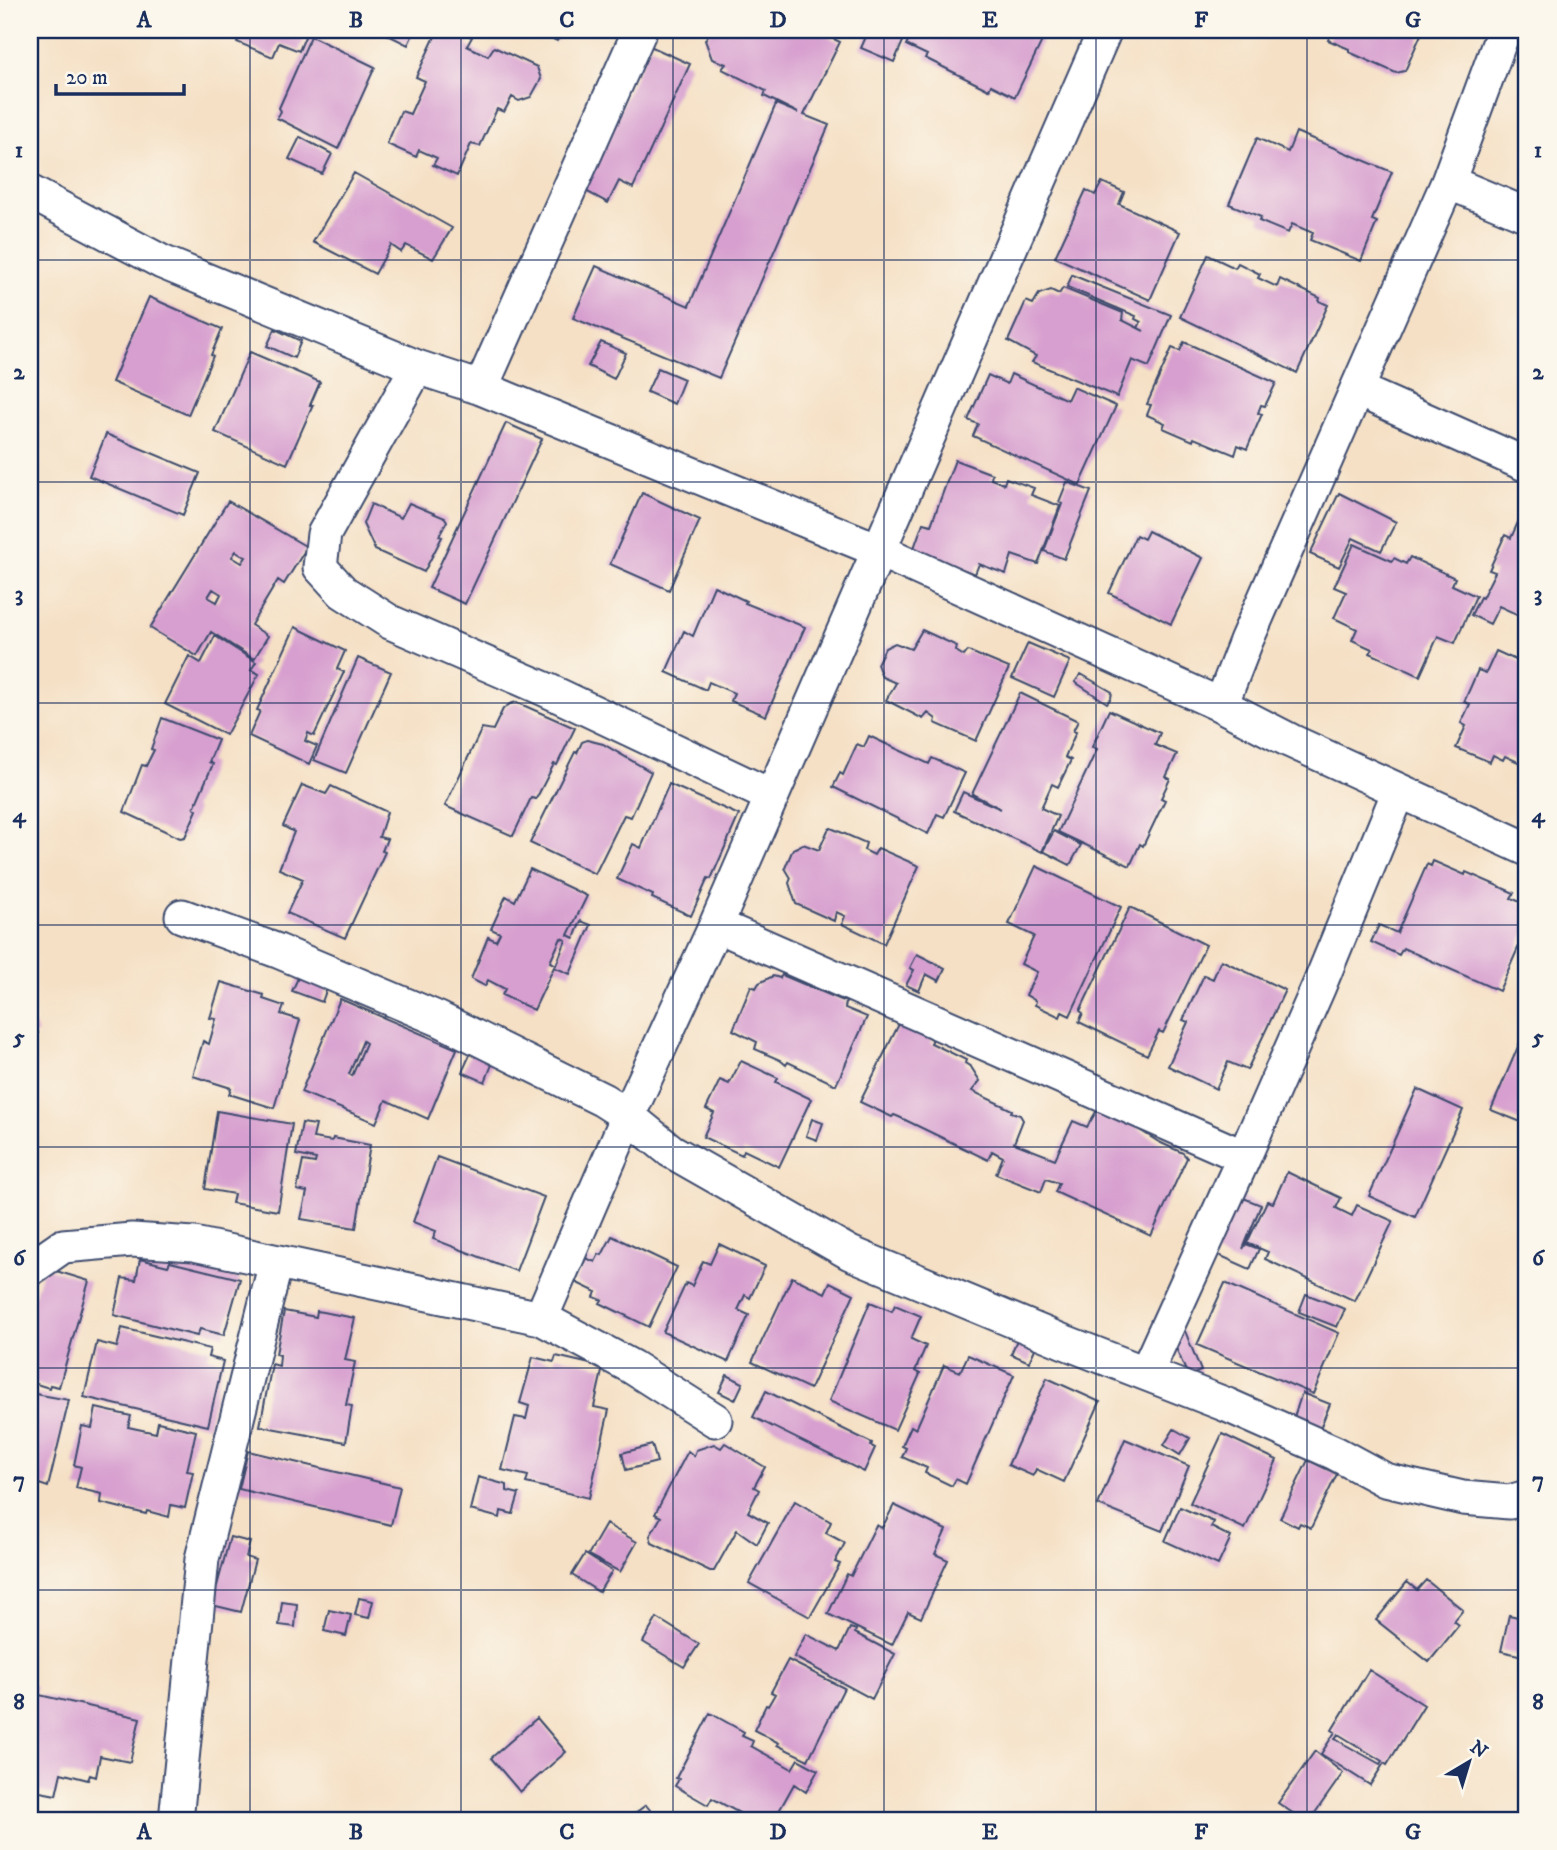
<svg xmlns="http://www.w3.org/2000/svg" width="1557" height="1850" font-family="'IM FELL DW Pica',serif">
	<style>
		.building { fill: #d79fcf; fill-rule: evenodd }
		.lines { fill: none; stroke-linecap: round; stroke-linejoin: round }
		.street-casing { stroke: #3c4a6d; stroke-width: 37 }
		.street { stroke: #fff; stroke-width: 33 }
		.grid { fill: none; stroke: #1b2f5e; stroke-width: 2; stroke-opacity: 0.55 }
		.neatline { fill: none; stroke: #1b2f5e; stroke-width: 2.5 }
		.grid-label { font-size: 23px; text-anchor: middle; font-weight: bold; fill: #1b2f5e }
	</style>
	<rect width="100%" height="100%" fill="#fbf7ec"/>
	<filter id="ink" filterUnits="userSpaceOnUse"><feTurbulence type="fractalNoise" baseFrequency=".0143" numOctaves="2"/><feDisplacementMap in="SourceGraphic" scale="14" xChannelSelector="R" yChannelSelector="G"/><feConvolveMatrix kernelMatrix="1 2 1 2 8 2 1 2 1" color-interpolation-filters="sRGB"/></filter>
	<filter id="wash" filterUnits="userSpaceOnUse"><feTurbulence type="fractalNoise" baseFrequency=".00686" numOctaves="4" result="noise"/><feDisplacementMap in="SourceGraphic" scale="28" xChannelSelector="R" yChannelSelector="G"/><feGaussianBlur stdDeviation="1.57" result="paint"/><feColorMatrix in="noise" values="0 0 0 0 0 0 0 0 0 0 0 0 0 0 0 0 0 1.4 0 .05"/><feComposite in="paint" operator="in"/></filter>
	<g filter="url(#wash)">
		<rect width="100%" height="100%" fill="#f5e0c5"/>
		<g id="blocks">
			<path class="building" d="M242 30H301L307 32 299 51 279 43 273 57 237 42Z
				M390 30H415L408 45 388 35Z
				M438 30H456L472 37 467 46 488 56 494 47 537 67 541 79 531 97 519 101 512 97 504 112 497 109 480 146 471 144 457 176 433 165 437 158 419 150 416 157 387 144 401 111 410 114 425 81 416 77Z
				M533 30H563L557 41Z
				M711 30H815L840 42 804 115 829 125 719 378 573 318 596 266 689 306 776 104 798 113 764 96 766 91 722 69 726 64 712 59 705 40Z
				M869 30H908L894 62 861 48Z
				M913 30H1031L1029 34 1042 41 1015 97 991 85 989 90 925 58 927 55 906 45Z
				M1333 30H1423L1405 71 1396 73 1349 52V49L1328 40Z
				M311 36 375 67 338 149 277 118 281 111 279 108Z
				M650 46 690 64 633 188 619 181 608 203 582 189Z
				M1296 132 1392 172 1372 220 1377 222 1361 261 1310 240 1313 233 1292 224 1288 233 1259 221 1261 217 1229 204 1257 138 1288 152Z
				M300 137 332 154 322 174 289 159Z
				M354 173 452 228 433 259 406 245 401 252 391 245 375 274 313 242Z
				M1102 182 1124 192 1119 204 1180 232 1150 300 1055 257 1086 190 1095 195Z
				M1208 255 1235 268 1238 263 1260 274 1258 278 1277 287 1280 279 1320 298 1319 301 1328 305 1297 373 1180 317Z
				M1072 275 1171 315 1149 367 1132 360 1117 397 1032 362 1036 356 1008 341 1026 301 1033 304 1039 294 1051 290 1059 294 1063 288 1123 313 1122 320 1144 331 1138 328 1141 322 1135 319 1136 316 1067 287Z
				M149 297 222 329 211 355 213 356 188 415 112 382Z
				M275 329 301 341 294 358 267 346Z
				M601 342 626 353 614 379 588 366Z
				M1184 342 1276 383 1265 406 1261 405 1258 413 1262 414 1247 449 1238 445 1235 455 1194 438 1193 441 1163 428 1165 423 1147 415 1151 405 1147 404 1172 348 1180 351Z
				M250 352 320 382 310 405H313L287 464 215 432Z
				M658 368 684 379 674 404 647 392Z
				M1011 374 1067 400 1073 387 1116 406 1080 485 973 436 978 424 968 420 988 375 1007 384Z
				M506 423 542 439 465 604 429 588Z
				M106 434 200 473 183 515 89 476Z
				M955 460 992 474 991 479 1004 484 1006 478 1034 488 1031 495 1060 506 1038 564 1012 555 1006 574 979 564 975 574 913 551 923 523 931 525Z
				M1067 482 1091 491 1064 559 1044 551 1062 504 1059 502Z
				M642 493 700 520 669 590 610 564Z
				M1339 493 1396 522 1381 551 1353 538 1339 567 1310 554Z
				M228 501 307 547 284 584 278 580 251 625 268 636 254 659 211 632 197 656 150 628ZM236 551 246 557 242 563 232 557ZM213 589 221 594 217 602 208 597Z
				M1527 502V619L1499 606 1490 624 1471 615 1480 597 1482 598 1495 572 1489 570 1505 535 1511 538Z
				M409 503 445 518 447 521 439 536 442 537 424 572 375 550 363 524 371 504 401 518Z
				M1148 531 1203 558 1171 624 1109 593 1136 535 1144 539Z
				M1354 544 1392 561 1394 558 1406 564 1410 557 1455 578 1452 585 1476 596 1455 643 1438 636 1420 676 1370 653 1372 649 1352 640 1357 629 1334 618 1346 592 1334 587Z
				M714 586 746 601 745 603 805 627 766 716 731 701 734 693 709 682 706 690 666 672 684 631 693 636Z
				M295 627 345 651 337 669 344 672 314 736 308 733 305 741 317 746 309 764 249 736 260 711 257 710Z
				M922 630 957 646 956 651 964 656 968 651 1009 668 976 741 935 723 936 719 928 713 923 719 886 700 896 683 882 677 877 664 885 648 895 643 911 649Z
				M215 636 256 662 251 670 259 674 226 735 165 704 189 656 201 663Z
				M1028 643 1070 661 1054 697 1012 678Z
				M1496 651 1527 665 1523 677 1527 679V766L1505 756 1503 760 1493 755 1490 762 1456 748 1466 726 1461 723 1470 704 1464 702 1478 670 1486 673Z
				M358 658 391 672 346 773 314 760Z
				M1081 674 1112 692 1111 698 1107 703 1075 682Z
				M1020 693 1078 721 1073 731 1076 732 1065 757 1071 760 1058 787 1052 784 1041 808 1058 816 1042 852 954 811 963 792 1001 809 972 794Z
				M516 702 575 728 557 765 554 764 536 799 531 798 513 836 445 806 482 728 493 730 503 709 510 704Z
				M1109 710 1160 733 1155 745 1177 754 1166 777 1170 779 1161 798 1165 800 1143 846 1140 844 1130 866 1058 832 1097 749 1092 747Z
				M162 718 218 740 209 762 213 764 194 808 197 810 185 837 180 838 124 812 142 765 146 766 154 750 151 749Z
				M869 736 929 764 932 758 965 773 944 817 937 814 928 834 833 787 840 773 843 775 857 744 864 747Z
				M587 740 603 744 651 772 631 817 624 815 595 874 530 843 575 752 577 753 582 742Z
				M669 784 739 815 711 879 708 878 691 916 652 898 653 895 617 879 633 844 641 848Z
				M302 785 326 794 331 786 387 812 379 837 387 839 382 851 385 852 345 938 287 913 303 879 279 869 294 832 283 826Z
				M831 828 866 843 864 850 874 855 878 848 919 866 884 944 842 924 845 916 836 912 834 921 796 904 789 883 791 878 785 868 793 849 803 844 819 850 828 830Z
				M1054 831 1081 845 1070 865 1043 851Z
				M1433 861 1465 875 1466 872 1514 893 1511 898 1527 905V928L1499 991 1403 948 1399 955 1371 942 1379 925 1397 933 1427 864 1431 866Z
				M1036 866 1121 907 1070 1016 1062 1012 1060 1017 1035 1005 1036 1001 1026 995 1037 972 1021 964 1034 936 1009 924Z
				M530 869 587 896 568 935 574 938 581 921 591 925 570 974 554 967 534 1010 502 995 505 989 488 980 485 986 471 979 488 937 496 941 500 933 491 929 506 896 515 901ZM561 938 566 940 556 965 550 962Z
				M1130 907 1206 945 1163 1033 1159 1031 1147 1055 1079 1022 1083 1013 1080 1011Z
				M917 954 945 968 939 981 926 974 919 991 906 985 914 970 910 968Z
				M1221 960 1285 990 1247 1070 1228 1062 1216 1089 1168 1066 1188 1022 1183 1020 1204 975 1213 979Z
				M782 975 846 1002 845 1008 867 1017 836 1085 788 1062 786 1065 780 1060 755 1049 757 1042 733 1030 751 986 756 988 759 983 773 976 780 978Z
				M298 978 327 988 322 1002 292 991Z
				M221 982 264 995 263 999 284 1006 281 1014 300 1020 274 1108 229 1094 231 1088 193 1076 203 1041 209 1044 216 1019 210 1018Z
				M340 999 457 1049 428 1119 386 1100 376 1123 301 1092ZM363 1041 366 1043 352 1076 349 1074Z
				M30 1015 38 1033 30 1037Z
				M899 1024 933 1039 931 1043 966 1060 965 1063 971 1067 980 1081 972 1091 1012 1110 1011 1112 1020 1115 1023 1120 1014 1143 1055 1159 1073 1121 1087 1127 1096 1112 1101 1111 1139 1127 1138 1129 1159 1142 1183 1153 1187 1158 1151 1236 1055 1192 1059 1183 1046 1179 1041 1192 996 1174 1003 1157 992 1151 988 1160 899 1117 894 1115 892 1117 860 1102Z
				M1523 1035 1527 1037V1112L1521 1122 1491 1110Z
				M473 1048 495 1057 485 1082 462 1072Z
				M741 1061 778 1078 776 1082 811 1099 779 1167 744 1150 742 1155 703 1137 714 1113 706 1109 720 1080 729 1084Z
				M1417 1089 1463 1110 1415 1217 1369 1196Z
				M217 1111 292 1124 278 1211 232 1203 234 1194 205 1189Z
				M812 1119 823 1123 817 1140 806 1136Z
				M302 1123 316 1125 313 1138 332 1141 333 1138 370 1145 356 1228 301 1219 307 1192 297 1190 303 1161 315 1163 316 1159 296 1155Z
				M437 1157 544 1197 516 1271 433 1239 436 1231 413 1222Z
				M1287 1172 1341 1198 1336 1208 1352 1216 1357 1205 1393 1221 1355 1301 1265 1259 1268 1252 1247 1243 1267 1201 1273 1203Z
				M1241 1197 1261 1205 1243 1249 1246 1244 1259 1249 1250 1269 1212 1252Z
				M612 1236 677 1267 649 1327 600 1303 602 1300 594 1297 596 1292 575 1282 586 1258 595 1262 599 1254 602 1255Z
				M719 1244 765 1266 750 1298 745 1295 738 1310 749 1315 728 1362 663 1332 686 1283 692 1286 703 1261 710 1264Z
				M140 1259 168 1266 170 1262 240 1279 224 1335 200 1329 197 1336 114 1315 122 1278 136 1280Z
				M43 1267 89 1281 59 1387 50 1385 49 1388 30 1382V1294L35 1295Z
				M792 1277 825 1293 830 1282 854 1294 810 1389 752 1362Z
				M1225 1283 1339 1333 1313 1394 1197 1345Z
				M1306 1294 1345 1309 1337 1327 1299 1312Z
				M870 1302 892 1311 895 1305 921 1316 911 1339 926 1346 915 1371 920 1374 895 1430 829 1401Z
				M284 1311 316 1317 317 1311 355 1318 345 1360 355 1362 346 1405 352 1406 346 1442 260 1426 272 1364 279 1366 280 1355 276 1354Z
				M122 1328 210 1349 208 1357 223 1361 208 1426 84 1397 97 1342 117 1347Z
				M1021 1330 1040 1338 1029 1362 1011 1354Z
				M1185 1331 1201 1371 1188 1376 1171 1336Z
				M968 1355 1014 1375 966 1484 956 1479 952 1486 925 1473 927 1468 902 1457 906 1448 902 1446 911 1426 916 1429 944 1365 960 1372Z
				M556 1356 603 1367 594 1407 609 1410 589 1498 526 1483 528 1476 502 1470 515 1417 526 1419 529 1406 520 1403 533 1357 554 1362Z
				M727 1375 743 1383 735 1400 719 1392Z
				M1047 1378 1100 1402 1064 1482 1036 1469 1033 1476 1008 1465Z
				M766 1391 872 1443 871 1446 875 1448 864 1472 753 1417Z
				M30 1393 69 1400 48 1487 30 1481Z
				M1302 1393 1330 1404 1319 1431 1293 1420Z
				M96 1408 131 1416 128 1427 156 1433 158 1422 196 1431 187 1471 193 1472 185 1508 171 1505 169 1517 147 1511 146 1514 101 1503 102 1494 76 1488 81 1467 74 1465 82 1426 92 1428Z
				M1174 1429 1190 1438 1180 1455 1164 1445Z
				M1222 1434 1277 1460 1245 1529 1190 1503Z
				M1125 1439 1189 1466 1162 1531 1098 1505Z
				M725 1443 765 1467 754 1487 759 1490 748 1512 768 1523 757 1544 737 1530 714 1571H710L652 1543 650 1536 661 1517 655 1514 688 1451 694 1456 696 1450 714 1444 721 1448Z
				M652 1445 657 1462 626 1470 622 1453Z
				M248 1451 400 1487 391 1525 239 1489Z
				M1308 1460 1337 1474 1311 1528 1300 1523 1298 1527 1280 1518Z
				M478 1477 507 1485V1491L519 1494 513 1514 501 1511 500 1518 470 1510Z
				M795 1501 831 1522 826 1533 845 1543 835 1562 840 1564 810 1617 749 1583Z
				M894 1505 946 1530 935 1554 948 1560 921 1618 908 1612 892 1645 828 1614 847 1574 851 1576 876 1525 882 1528Z
				M1180 1507 1214 1522 1211 1527 1231 1537 1218 1565 1165 1541Z
				M606 1524 637 1542 620 1572 588 1555Z
				M230 1537 250 1542 246 1557 255 1560 241 1612 212 1605Z
				M585 1554 612 1571 599 1592 572 1575Z
				M1426 1580 1463 1610 1454 1621 1459 1625 1429 1662 1376 1620 1407 1582 1417 1590Z
				M359 1598 373 1601 369 1618 355 1615Z
				M282 1602 297 1604 295 1627 279 1625Z
				M329 1610 351 1615 346 1636 324 1631Z
				M1509 1615 1527 1619V1657L1501 1651Z
				M657 1618 699 1644 684 1667 643 1642Z
				M850 1628 856 1630 855 1633 895 1654 872 1699 794 1657 806 1634 839 1651Z
				M788 1660 844 1688 808 1760 777 1745 779 1743 754 1730 766 1705 768 1706 775 1694 771 1692Z
				M1369 1670 1424 1705 1387 1765 1384 1763 1370 1785 1321 1754 1335 1732 1332 1730ZM1338 1734 1382 1761 1380 1764 1335 1739Z
				M30 1684 36 1686 35 1694 140 1718 130 1762 100 1756 96 1777 90 1775 88 1780 61 1773 56 1795 30 1790Z
				M710 1713 744 1732 742 1736 753 1741 751 1746 792 1769 798 1759 818 1770 806 1792 794 1784 774 1820H752L712 1798 708 1805 675 1786 679 1779 676 1778Z
				M537 1718 566 1752 520 1792 491 1758Z
				M1315 1751 1343 1773 1310 1820H1303L1278 1803Z
				M646 1805 658 1820H626Z"/>
		</g>
	</g>
	<g filter="url(#ink)">
		<use href="#blocks" fill-opacity="0" stroke="#3c4a6d" stroke-width="2"/>
		<g class="lines">
			<g class="street-casing">
				<path id="street" d="M1448 182 1527 215
					M30 192 162 262 417 367 481 388 878 550 1221 705 1291 741 1527 849
					M417 367 324 534 320 567 343 592 390 622 547 690 771 796
					M481 388 640 30
					M1358 390 1527 465
					M1221 705 1246 641 1448 182 1504 30
					M182 916 278 951 439 1019 603 1100 628 1116 671 1151 850 1253 1062 1341 1227 1405 1335 1453 1385 1480 1463 1498 1509 1502 1527 1497
					M716 925 1244 1157 1319 986 1399 791
					M30 1269 63 1246 132 1240 194 1244 541 1318 632 1367 715 1420
					M541 1318 628 1116 716 925 1105 30
					M1146 1373 1244 1157
					M176 1820 202 1559 276 1262"/>
			</g>
			<use href="#street" class="street"/>
		</g>
	</g>
	<path class="grid" d="M250 30V1820M461 30V1820M673 30V1820M884 30V1820M1096 30V1820M1307 30V1820M30 260H1527M30 482H1527M30 703H1527M30 925H1527M30 1147H1527M30 1368H1527M30 1590H1527"/>
	<rect width="1557" height="1850" fill="none" stroke="#fbf7ec" stroke-width="77"/>
	<g transform="translate(1469 1762) rotate(38)" stroke="#fbf7ec" stroke-width="5" paint-order="stroke">
	<path d="M0-5L12 26L0 18L-12 26Z" fill="#1b2f5e"/>
	<text y="-10" font-size="19" font-weight="bold" text-anchor="middle" fill="#1b2f5e">N</text>
	</g>
	<path d="M56 84v10h128v-10" fill="none" stroke="#1b2f5e" stroke-width="3.5"/>
	<text x="66" y="84" font-size="21" fill="#1b2f5e" stroke="#fbf7ec" stroke-width="5" paint-order="stroke">20 m</text>
	<rect x="38" y="38" width="1480" height="1774" class="neatline"/>
	<g class="grid-label">
		<text x="144" y="27">A</text>
		<text x="356" y="27">B</text>
		<text x="567" y="27">C</text>
		<text x="778" y="27">D</text>
		<text x="990" y="27">E</text>
		<text x="1201" y="27">F</text>
		<text x="1413" y="27">G</text>
		<text x="19" y="157">1</text>
		<text x="1538" y="157">1</text>
		<text x="19" y="379">2</text>
		<text x="1538" y="379">2</text>
		<text x="19" y="601">3</text>
		<text x="1538" y="601">3</text>
		<text x="19" y="822">4</text>
		<text x="1538" y="822">4</text>
		<text x="19" y="1044">5</text>
		<text x="1538" y="1044">5</text>
		<text x="19" y="1265">6</text>
		<text x="1538" y="1265">6</text>
		<text x="19" y="1487">7</text>
		<text x="1538" y="1487">7</text>
		<text x="19" y="1709">8</text>
		<text x="1538" y="1709">8</text>
		<text x="144" y="1839">A</text>
		<text x="356" y="1839">B</text>
		<text x="567" y="1839">C</text>
		<text x="778" y="1839">D</text>
		<text x="990" y="1839">E</text>
		<text x="1201" y="1839">F</text>
		<text x="1413" y="1839">G</text>
	</g>
</svg>
